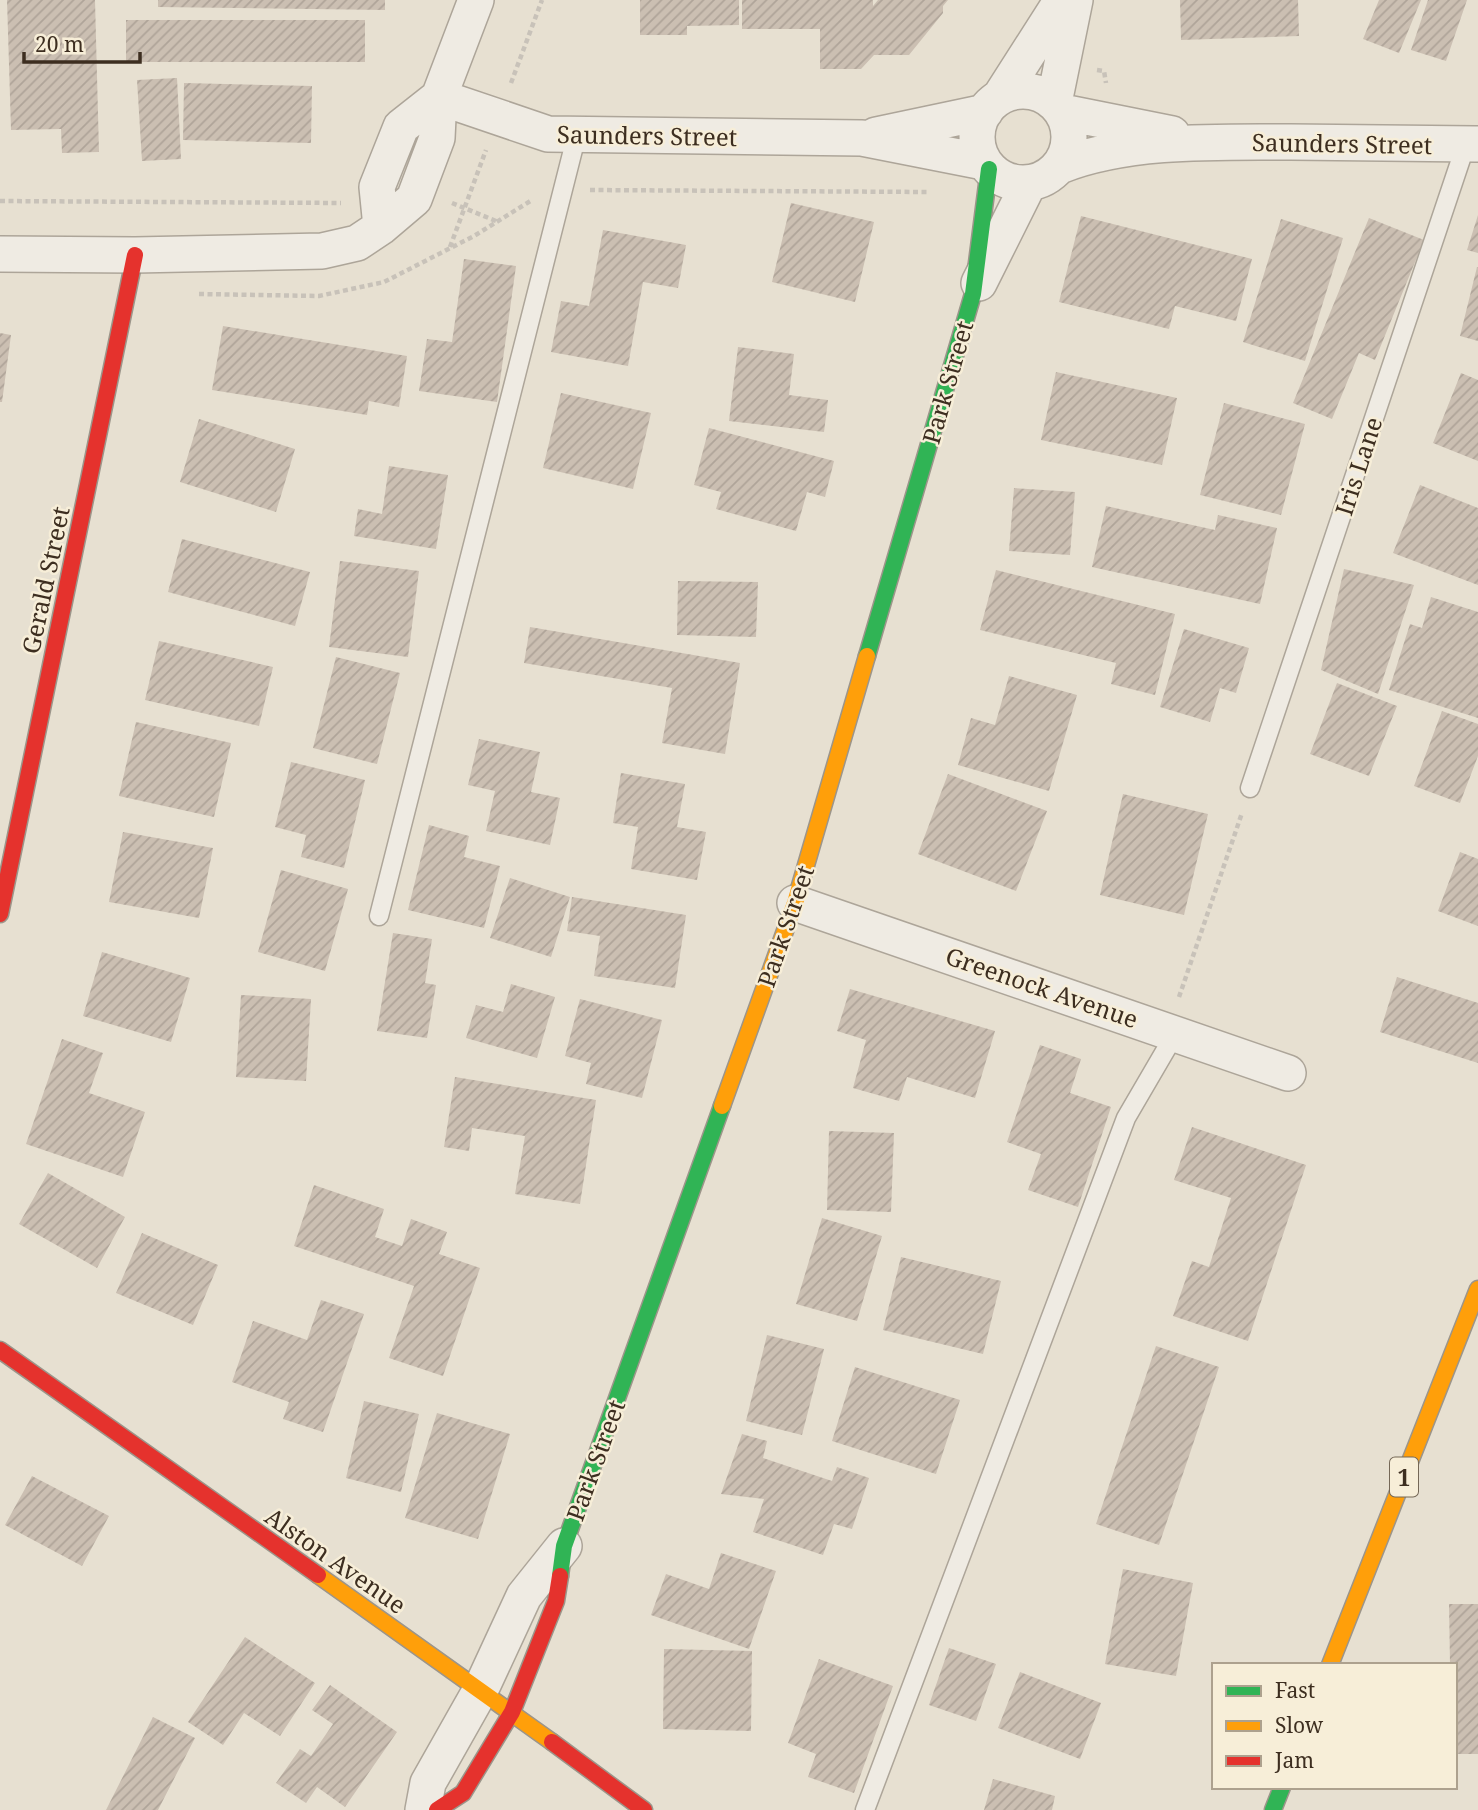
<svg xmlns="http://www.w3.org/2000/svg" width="1478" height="1810" font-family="'Noto Serif',serif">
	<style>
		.building { fill: url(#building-hatch) }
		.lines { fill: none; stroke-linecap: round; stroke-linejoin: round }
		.lane-casing { stroke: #ada599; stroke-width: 21 }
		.street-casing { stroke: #ada599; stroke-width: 38 }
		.fast-casing { stroke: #9c958a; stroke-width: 19 }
		.slow-casing { stroke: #9c958a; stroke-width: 19 }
		.jam-casing { stroke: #9c958a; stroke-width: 19 }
		.path { stroke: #c8c2b9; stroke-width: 4.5; stroke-dasharray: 5 3.5; stroke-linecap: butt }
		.lane { stroke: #efebe3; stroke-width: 18 }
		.street { stroke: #efebe3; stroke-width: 35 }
		.fast { stroke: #30b455; stroke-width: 16 }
		.slow { stroke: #ff9f0a; stroke-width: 16 }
		.jam { stroke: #e5322d; stroke-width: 16 }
		.labels { text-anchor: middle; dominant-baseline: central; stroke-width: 5; stroke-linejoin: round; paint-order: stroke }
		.shield { fill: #f7eed8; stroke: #756857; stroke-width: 2 }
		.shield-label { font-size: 23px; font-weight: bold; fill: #3d2e20 }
		.street-label { font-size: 24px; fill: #3d2e20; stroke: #f7eed8 }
	</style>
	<defs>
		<pattern id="building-hatch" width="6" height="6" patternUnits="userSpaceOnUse" patternTransform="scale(1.75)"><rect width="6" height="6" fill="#cbbfb2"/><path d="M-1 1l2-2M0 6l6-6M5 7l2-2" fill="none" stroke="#afa499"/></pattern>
	</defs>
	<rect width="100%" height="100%" fill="#e7e0d1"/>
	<path class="building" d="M7 0H95L99 152 62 153 61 129 11 130Z
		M158 0H385V10L158 7Z
		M640 0H739V25L687 26V35H640Z
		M742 0H873V6L878 0H948L943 6V13L909 55H874L861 69H820V29H742Z
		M1180 0H1298L1299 36 1181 40Z
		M1379 0H1421L1399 53 1363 39Z
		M1428 0H1467L1446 61 1411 50Z
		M126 20H365V62H126Z
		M177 78 181 159 142 161 137 80Z
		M184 83 312 86 311 143 183 140Z
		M791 203 874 222 855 302 772 282Z
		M1478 215V253L1467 250Z
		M1081 216 1252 259 1236 321 1175 306 1169 329 1059 302Z
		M1369 218 1424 240 1375 360 1359 353 1332 419 1293 403Z
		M1281 219 1343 238 1305 361 1243 342Z
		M603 230 686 245 678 288 643 282 628 366 551 352 561 301 589 306Z
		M464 259 516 266 497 402 419 391 427 339 452 342Z
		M1477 267H1478V341L1460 336Z
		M223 326 407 356 399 407 369 401 367 415 212 390Z
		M0 333 11 335 2 402H0Z
		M738 347 794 354 789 395 828 400 824 432 729 421Z
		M1056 372 1177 398 1162 465 1041 440Z
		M1461 373 1478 380V461L1433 443Z
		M561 393 651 413 633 489 543 468Z
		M1224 403 1305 424 1281 515 1200 495Z
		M199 419 295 449 276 512 180 482Z
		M709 428 834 461 825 497 807 492 796 531 716 509 721 492 694 485Z
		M389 466 448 475 436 549 354 536 358 509 382 514Z
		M1420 485 1478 508V585L1393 553Z
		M1014 488 1075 492 1070 555 1009 551Z
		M1106 506 1215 530 1218 515 1277 528 1260 604 1092 567Z
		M182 539 310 572 295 626 168 592Z
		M340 561 419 571 408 657 329 647Z
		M1344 569 1414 585 1378 694 1321 670Z
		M996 570 1175 614 1155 695 1111 684 1116 663 980 630Z
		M678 581 758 582 756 637 677 635Z
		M1431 597 1478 612V718L1389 690 1410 624 1422 628Z
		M530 627 740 663 725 754 662 743 672 688 524 663Z
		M1184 629 1249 648 1236 693 1220 688 1210 722 1160 707Z
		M159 641 273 667 259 726 145 700Z
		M336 657 400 673 377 764 313 748Z
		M1009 676 1077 695 1049 791 958 765 971 718 995 725Z
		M1337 683 1397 706 1369 776 1310 754Z
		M1442 711 1478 724V756L1460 803 1414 786Z
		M136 722 231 743 214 817 119 796Z
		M479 739 540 752 531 792 560 798 550 845 486 831 495 791 468 785Z
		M291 762 365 780 344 868 301 857 306 835 275 827Z
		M621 773 685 784 677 827 706 832 697 880 631 869 638 827 613 823Z
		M948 774 1047 811 1016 891 918 854Z
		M1123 794 1208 814 1184 915 1100 895Z
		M429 825 469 836 464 857 500 866 484 928 408 910Z
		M123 832 213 848 199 918 109 902Z
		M1460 852 1478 859V926L1438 911Z
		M281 870 348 889 325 971 258 952Z
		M510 878 570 897 551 957 490 938Z
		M572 897 686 915 675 988 594 976 600 936 567 931Z
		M393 933 432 939 425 983 436 985 427 1038 377 1031Z
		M102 952 190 978 171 1042 83 1016Z
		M1397 977 1478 1003V1063L1380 1032Z
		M511 984 555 997 537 1058 466 1038 476 1005 503 1012Z
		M850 989 995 1031 975 1098 907 1077 899 1101 853 1088 866 1040 837 1031Z
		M241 995 311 999 306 1081 236 1077Z
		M580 999 662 1020 642 1098 586 1084 591 1063 565 1056Z
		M62 1039 103 1053 89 1093 145 1112 123 1177 26 1144Z
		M1040 1045 1081 1059 1070 1093 1111 1107 1078 1207 1028 1190 1041 1154 1007 1142Z
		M455 1077 596 1100 580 1204 515 1194 525 1136 472 1128 469 1151 444 1147Z
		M1192 1127 1306 1165 1248 1341 1173 1316 1192 1261 1209 1267 1231 1198 1174 1180Z
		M829 1131 894 1133 891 1212 827 1210Z
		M48 1173 125 1217 97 1268 19 1224Z
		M314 1185 384 1209 375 1237 402 1246 411 1219 447 1232 439 1254 480 1268 443 1376 389 1358 414 1286 294 1246Z
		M822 1218 882 1236 857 1321 796 1304Z
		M142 1233 218 1265 193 1325 116 1293Z
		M901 1257 1001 1281 983 1354 883 1330Z
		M321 1300 364 1314 323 1432 283 1419 289 1402 232 1382 253 1321 307 1340Z
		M767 1335 824 1349 802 1435 746 1421Z
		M1156 1346 1219 1367 1159 1545 1096 1524Z
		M855 1367 960 1400 936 1474 832 1441Z
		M364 1401 419 1414 401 1492 346 1478Z
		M437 1413 510 1434 478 1539 405 1518Z
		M742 1434 767 1441 763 1458 832 1481 837 1467 869 1478 852 1529 834 1524 823 1555 753 1532 764 1499 721 1494Z
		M32 1476 109 1516 82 1566 5 1525Z
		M721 1553 776 1571 749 1649 651 1615 666 1574 709 1589Z
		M1123 1569 1193 1583 1176 1676 1105 1664Z
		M1449 1604H1478V1754H1455V1665H1450Z
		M245 1637 315 1683 280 1736 244 1713 223 1745 188 1722Z
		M949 1648 996 1664 976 1721 929 1705Z
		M664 1649 752 1651 751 1731 663 1729Z
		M819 1659 893 1686 854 1793 808 1777 816 1754 788 1743Z
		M1020 1672 1101 1703 1080 1759 998 1728Z
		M330 1685 397 1732 345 1807 317 1787 306 1803 276 1783 300 1749 311 1756 333 1724 312 1710Z
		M153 1717 195 1738 158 1810H106Z
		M993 1779 1055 1796 1052 1810H984Z"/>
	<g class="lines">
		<g class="lane-casing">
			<path id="lane" d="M1250 788 1466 144
				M379 916 577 134
				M865 1810 1126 1118 1175 1034"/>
		</g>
		<g class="street-casing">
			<path id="street" d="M977 137a46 46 0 1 1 92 0a46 46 0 1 1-92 0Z
				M439 97 548 134 862 138 984 162
				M1000 97 1062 0
				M1054 103 1075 0
				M1062 112 1172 134
				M876 135 985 112
				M1060 166C1127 139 1219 142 1291 142 1354 143 1416 143 1478 144
				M381 227 377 187 401 127 439 97
				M0 254 135 255 322 251 357 243 381 227 414 199 437 138 439 97 476 0
				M979 283 1029 183
				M795 903 1288 1073
				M423 1810 428 1783 480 1691 524 1596 564 1546"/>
		</g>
		<g class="fast-casing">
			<path id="fast" d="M867 656 973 294 989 169
				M560 1576 564 1546 722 1106
				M1273 1810 1282 1787"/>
		</g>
		<g class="slow-casing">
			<path id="slow" d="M722 1106 795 903 867 656
				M318 1575 552 1742
				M1330 1665 1478 1289"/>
		</g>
		<g class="jam-casing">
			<path id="jam" d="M0 914 135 255
				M0 1350 318 1575
				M552 1742 644 1810
				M437 1810 463 1793 512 1712 556 1601 560 1576"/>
		</g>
		<path class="path" d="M1097 70 1104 71 1106 83
			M511 83 542 0
			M590 190 928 192
			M0 201 341 203
			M452 203 496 221
			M450 247 486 150
			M199 294 319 296 384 282 474 236 532 200
			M1179 997 1242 813"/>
		<use href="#lane" class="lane"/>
		<use href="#street" class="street"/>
		<use href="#fast" class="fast"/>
		<use href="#slow" class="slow"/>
		<use href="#jam" class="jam"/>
	</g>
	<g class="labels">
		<rect class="shield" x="1390" y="1457.5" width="28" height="39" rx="5"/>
		<g class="shield-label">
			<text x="1404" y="1477">1</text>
		</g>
		<g class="street-label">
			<text transform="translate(647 135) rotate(1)">Saunders Street</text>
			<text transform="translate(1342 143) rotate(1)">Saunders Street</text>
			<text transform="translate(947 382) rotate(-74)">Park Street</text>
			<text transform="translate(1358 466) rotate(-72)">Iris Lane</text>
			<text transform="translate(45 580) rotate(-78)">Gerald Street</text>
			<text transform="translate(785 926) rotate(-71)">Park Street</text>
			<text transform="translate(1042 987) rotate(19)">Greenock Avenue</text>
			<text transform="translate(595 1460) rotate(-70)">Park Street</text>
			<text transform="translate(336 1560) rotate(35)">Alston Avenue</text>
		</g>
	</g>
	<rect x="1212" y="1663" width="245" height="126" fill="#f7eed8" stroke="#ada18e" stroke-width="2"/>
	<rect x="1226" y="1686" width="35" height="10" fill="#30b455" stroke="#ada18e" stroke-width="2"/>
	<text x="1275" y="1698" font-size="21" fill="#3d2e20">Fast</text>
	<rect x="1226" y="1721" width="35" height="10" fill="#ff9f0a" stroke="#ada18e" stroke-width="2"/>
	<text x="1275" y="1733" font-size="21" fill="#3d2e20">Slow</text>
	<rect x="1226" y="1756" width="35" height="10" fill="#e5322d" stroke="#ada18e" stroke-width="2"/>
	<text x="1275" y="1768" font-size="21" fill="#3d2e20">Jam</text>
	<path d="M24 52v10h116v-10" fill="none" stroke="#3d2e20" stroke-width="3.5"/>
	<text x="35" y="52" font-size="21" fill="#3d2e20" stroke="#f7eed8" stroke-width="5" paint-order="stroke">20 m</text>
</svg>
